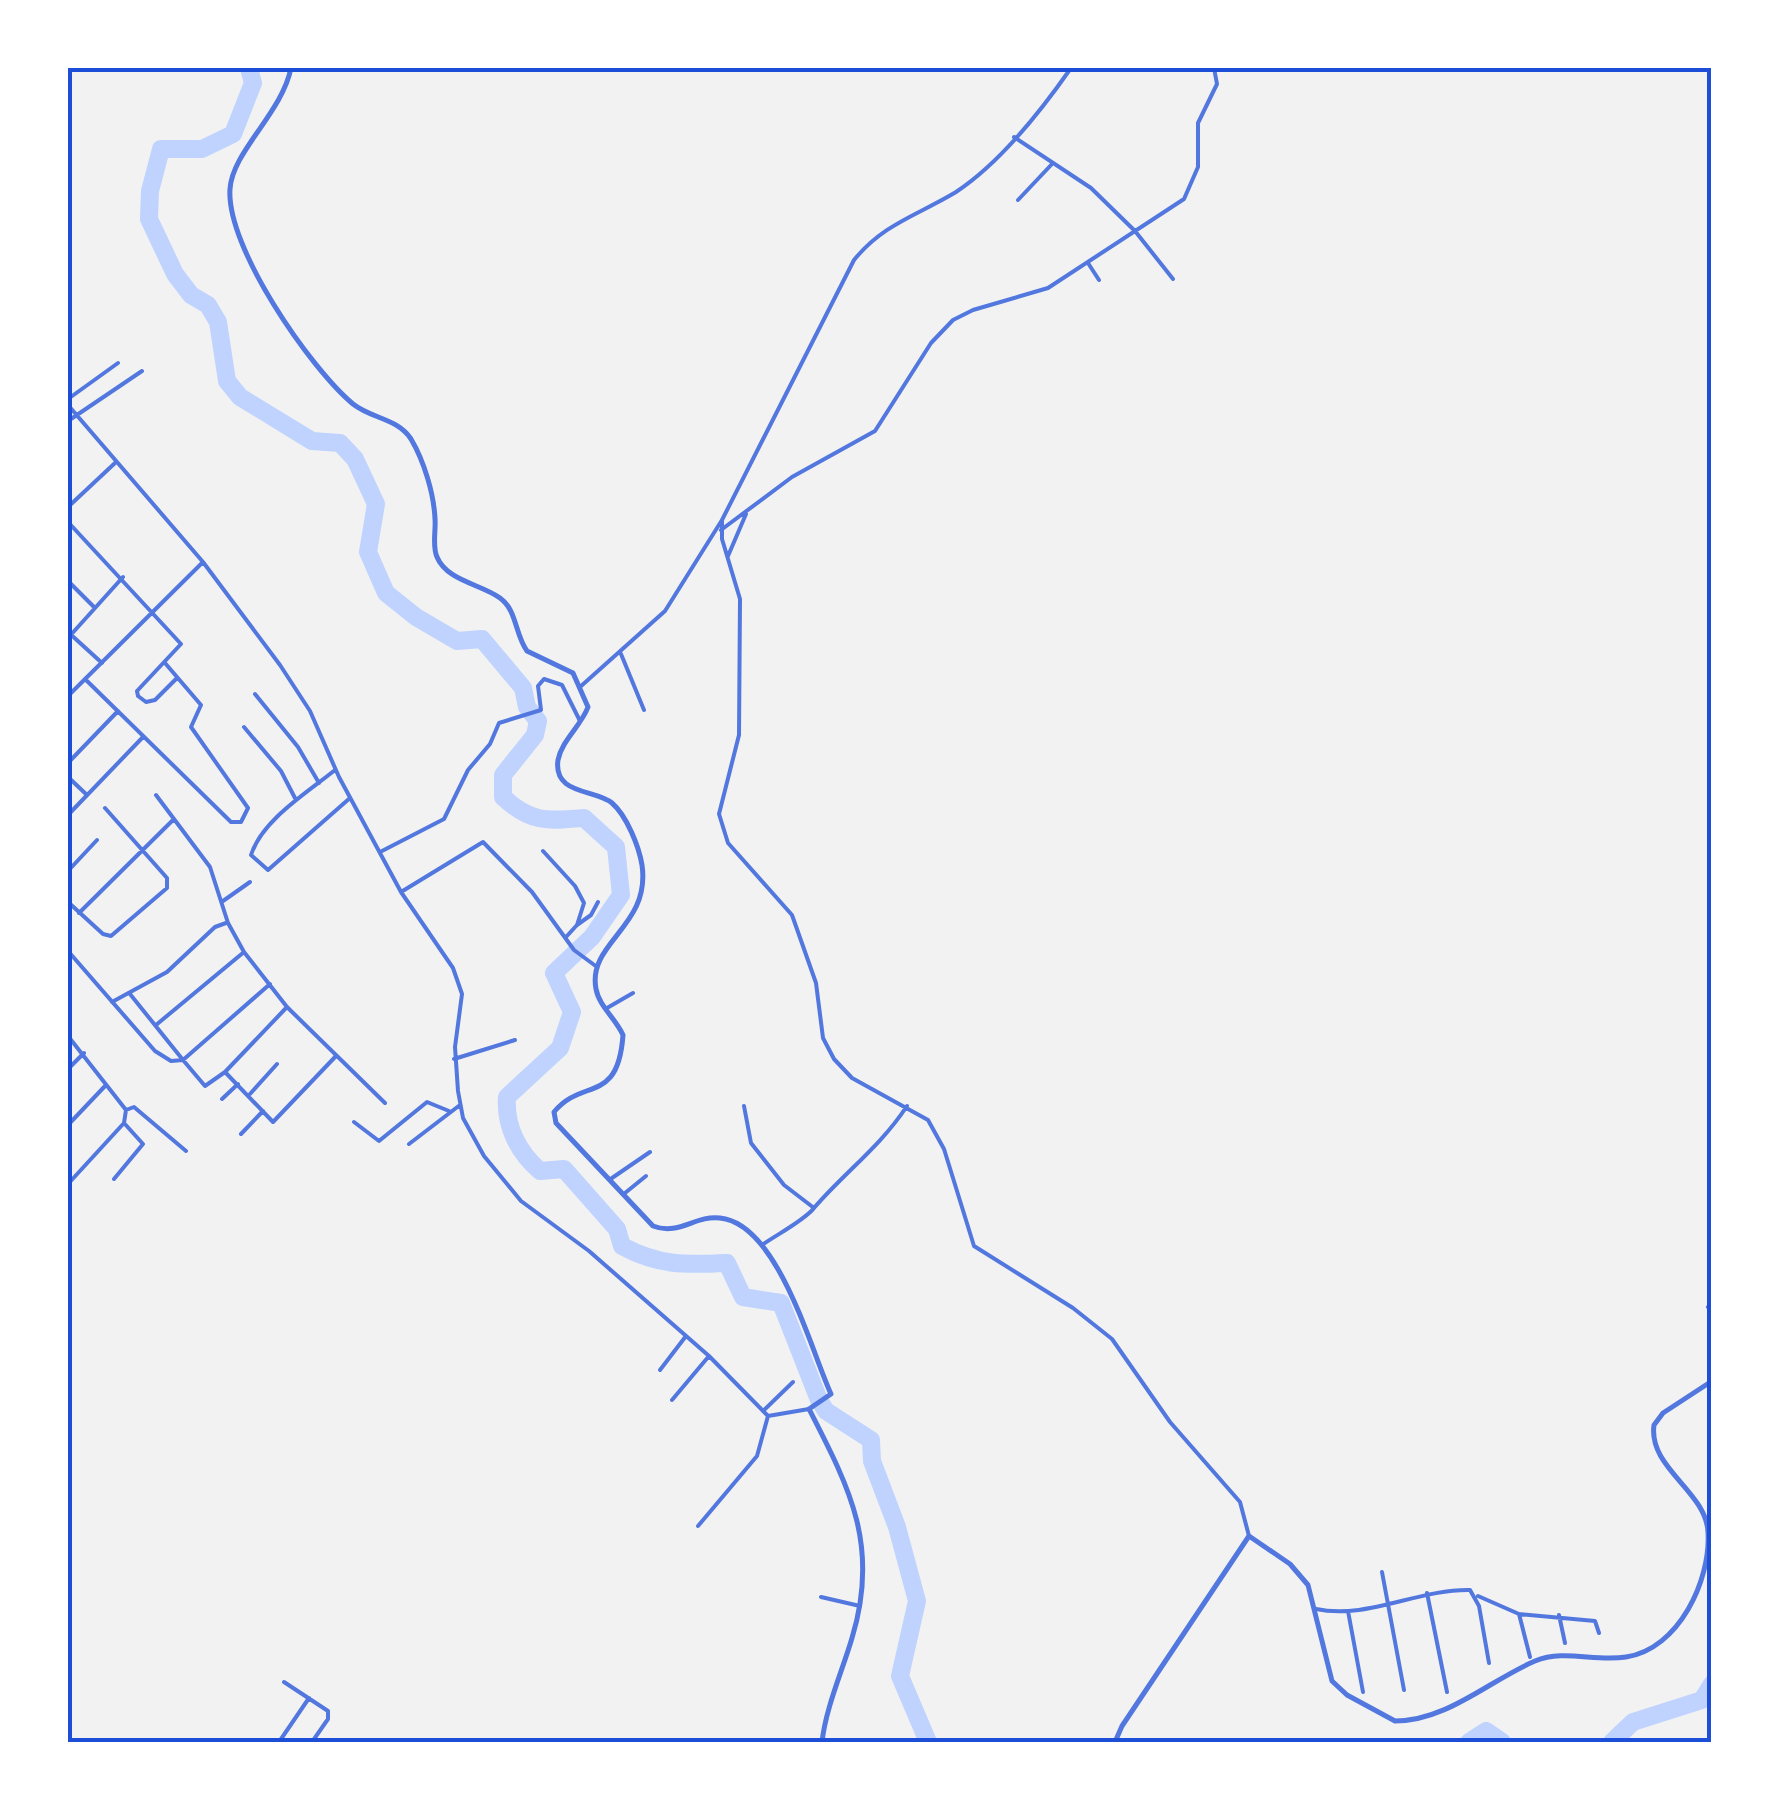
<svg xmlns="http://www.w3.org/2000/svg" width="1779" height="1810" font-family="'Noto Sans',sans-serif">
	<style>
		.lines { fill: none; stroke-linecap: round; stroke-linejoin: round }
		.river { stroke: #bfd3fe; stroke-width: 18 }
		.minor { stroke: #5277de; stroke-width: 4 }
		.tertiary { stroke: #5277de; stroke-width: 5 }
		.neatline { fill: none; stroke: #1d4ed8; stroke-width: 4 }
	</style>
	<rect width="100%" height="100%" fill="#f2f2f2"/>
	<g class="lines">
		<path class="river" d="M249 68 253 83 233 134 202 149H161L150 191 149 219 175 274 191 295 208 305 218 322 227 381 240 397 312 441 340 443 355 459 376 504 368 552 386 593 416 617 457 641 482 639 523 688 527 707 538 721 535 735 503 775V797C530 823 548 821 584 818L616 847 621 895 592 937 554 973 572 1012 560 1048 507 1097C505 1126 518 1152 540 1171L564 1169 617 1229 622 1246C659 1266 686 1265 727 1263L743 1297 781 1303 819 1400 826 1411 871 1440 872 1461 897 1527 917 1601 900 1676 928 1742
			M1469 1742 1486 1731 1502 1742
			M1612 1742 1633 1722 1702 1700 1712 1684"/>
		<path class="minor" d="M1071 68C1041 111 1000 163 956 192 918 215 883 224 854 260L722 520V539L740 599 739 735 719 814 728 843 792 915 816 983 823 1038 834 1059 852 1078 928 1120 944 1149 974 1246 1073 1308 1112 1339 1170 1422 1240 1502 1249 1536
			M1014 137 1091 188 1135 231 1173 279
			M1018 200 1052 164
			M1088 263 1099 280
			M68 399 118 363
			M68 405 203 562 280 665 310 711 339 777 401 892 453 968 462 994 455 1047 458 1091 463 1118 484 1156 521 1201 589 1251 709 1356 768 1416 809 1409
			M68 421 142 371
			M68 507 115 463
			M68 522 181 644 137 691 138 696 146 702 155 700 177 678
			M721 530 792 477 875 431 931 343 953 320 973 310 1048 288 1184 199 1198 167V123L1217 84 1214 68
			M728 556 746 514
			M68 581 94 607
			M68 632 102 663
			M68 638 123 577
			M621 654 644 710
			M85 679 231 822H241L248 808 191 727 201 705 165 663
			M580 687 665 611 722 520
			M255 694 298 747 319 783
			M68 696 203 562
			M244 727 281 771 296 800
			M68 763 118 711
			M335 770C308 792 262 820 251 855L268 870 350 798
			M68 777 87 795
			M156 795 210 867 228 923 244 952 287 1007 385 1103
			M68 815 143 737
			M382 851 444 819 468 770 490 744 499 723 541 710 538 686 544 679 562 685 580 721
			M543 851 575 886 584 903 577 925 566 937
			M68 871 97 840
			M401 892 483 842 532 892 574 950 597 967
			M223 901 250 882
			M68 902 103 934 111 936 167 888V878L105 808
			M79 913 174 819
			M577 925 591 915 598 902
			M68 951 155 1051 171 1061 183 1060 205 1086 225 1072 273 1122 336 1056
			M130 994 183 1060 270 984
			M112 1002 167 972 215 927 226 923
			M607 1008 633 993
			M156 1025 244 952
			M68 1036 126 1110 124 1123 68 1184
			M454 1059 515 1040
			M68 1069 84 1053
			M225 1072 287 1007
			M250 1094 277 1064
			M222 1099 238 1084
			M744 1106 751 1143 784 1185 814 1208C805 1220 776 1235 762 1245
			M126 1110 134 1107 186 1151
			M354 1122 379 1141 427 1102 449 1111
			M68 1125 106 1085
			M241 1134 263 1111
			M409 1144 460 1105
			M612 1178 650 1152
			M114 1179 143 1144 124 1123
			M625 1193 646 1176
			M814 1208C845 1172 880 1147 907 1106
			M1708 1307 1712 1311
			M660 1370 686 1336
			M672 1400 709 1356
			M763 1411 793 1382
			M698 1526 757 1456 768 1416
			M1382 1572 1404 1690
			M1427 1593 1447 1692
			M1478 1596 1519 1614 1530 1657
			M821 1597 860 1606
			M1316 1609C1366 1620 1418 1589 1470 1590L1479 1606 1489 1663
			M1348 1611 1363 1692
			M1519 1614 1595 1621 1599 1633
			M1559 1615 1565 1643
			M284 1682 328 1711V1719L312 1742
			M279 1742 309 1698"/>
		<path class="tertiary" d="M291 68C282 113 232 152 230 189 226 247 310 368 353 404 372 419 397 418 411 439 424 461 434 494 435 519 436 531 432 546 437 557 447 581 481 584 500 598 517 610 515 635 527 651L573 673 588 707C581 726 562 740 558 760 553 795 595 789 612 803 627 816 639 847 642 865 651 927 587 942 596 989 599 1006 616 1019 623 1035 618 1105 583 1077 554 1112L556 1123 653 1226C679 1236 695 1215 720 1218 778 1224 810 1348 831 1394L809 1409C850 1489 880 1546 852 1638 842 1672 826 1707 822 1742
			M1115 1742 1122 1726 1249 1536 1290 1564 1308 1585 1332 1681 1347 1695 1395 1721C1447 1721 1490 1680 1535 1661 1564 1649 1595 1662 1626 1657 1679 1649 1711 1580 1708 1532 1706 1491 1648 1468 1654 1425L1663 1413 1712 1381"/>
	</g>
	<rect width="1779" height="1810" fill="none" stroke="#ffffff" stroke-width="140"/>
	<rect x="70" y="70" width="1639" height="1670" class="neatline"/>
</svg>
